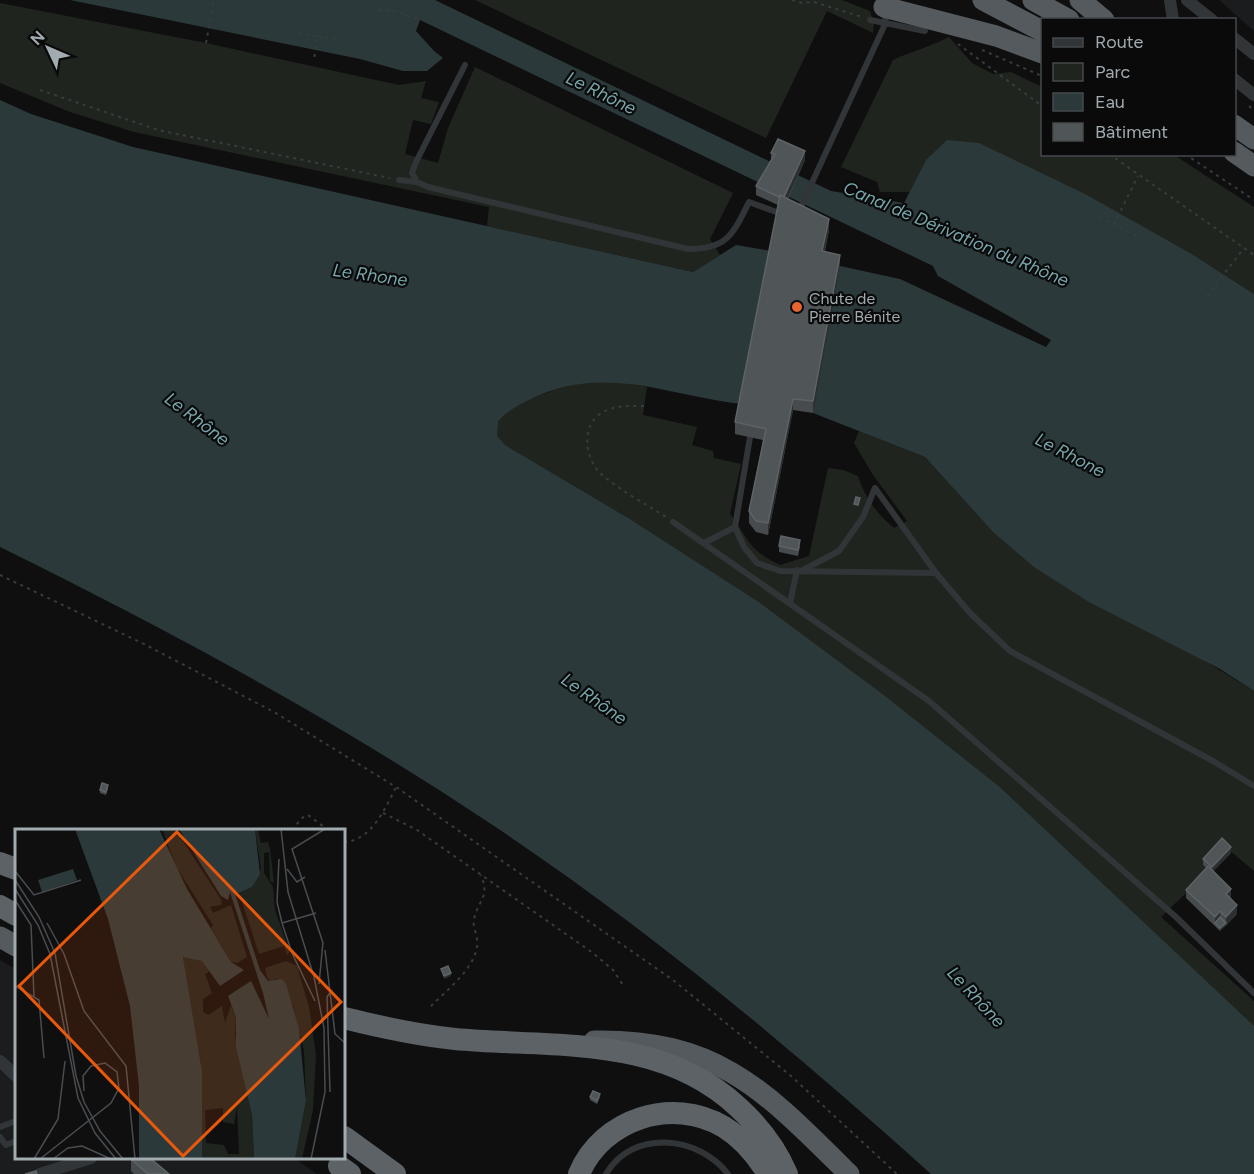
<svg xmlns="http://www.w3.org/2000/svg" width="1254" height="1174" font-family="Figtree,sans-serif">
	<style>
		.built { fill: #1b1c1d }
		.green { fill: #20241e }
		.water { fill: #2b393a }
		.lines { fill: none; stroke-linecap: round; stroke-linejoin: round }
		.path { stroke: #383c3e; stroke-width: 2; stroke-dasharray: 3 4.5; stroke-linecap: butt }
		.service { stroke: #323537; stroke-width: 6 }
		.minor { stroke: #323537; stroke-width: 12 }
		.trunk { stroke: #545a5d; stroke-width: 21 }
		.motorway { stroke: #5c6266; stroke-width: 22 }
		.wall { fill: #474b4d }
		.shaded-wall { fill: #2c2f30 }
		.building { fill: #505658; stroke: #5d6366; stroke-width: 1.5 }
		.poi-dot { fill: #e76430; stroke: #0a0a0b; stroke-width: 2 }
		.labels { text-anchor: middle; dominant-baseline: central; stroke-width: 4.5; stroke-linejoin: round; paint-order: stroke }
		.poi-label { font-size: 16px; fill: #a1abb0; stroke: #0a0a0b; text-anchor: start }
		.water-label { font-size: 18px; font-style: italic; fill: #78a6ab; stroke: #0a0a0b }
		.inset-road { fill: none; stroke: #494d50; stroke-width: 1.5 }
		.view { fill: #e8590c; fill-opacity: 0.15; stroke: #e8590c; stroke-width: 3 }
		.inset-edge { fill: none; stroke: #a1abb0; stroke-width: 3 }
	</style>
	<rect width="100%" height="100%" fill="#0f0f10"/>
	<path class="built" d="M1219 0H1254V31Z
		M0 960 16 969V1158H294L317 1174H0Z"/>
	<path class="green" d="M475 0H842L870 11 874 23 873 33 827 11 766 138Z
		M0 3 206 43 399 85 426 81 421 98 439 102 431 124 413 120 405 154 438 163 448 128 475 67 733 193 710 239 720 255 693 272 487 226 489 207 134 132 70 112 0 83Z
		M949 37 972 63 993 74 1011 72 1042 87V154L1174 155 1254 207V294L1195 256 926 160 910 192H880L877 182 841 167 893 60C912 51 930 47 949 37Z
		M615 381 647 387 643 415 697 427 692 445 713 451 714 458 741 464 730 514C750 540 748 550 780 565L809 556 828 468 843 470 858 476C865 498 877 514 894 528L907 521 873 475 854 443 859 431 925 457 993 532 1254 691V871L1222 844 1203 864 1207 873 1161 917 1254 1001V1027L1000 787 884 695 759 602 630 519 505 445C465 415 563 385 583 383 593 381 604 381 615 381Z"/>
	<path class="water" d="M70 0H435L831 191 904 203 926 160 947 140 979 143 1087 195 1195 256 1254 294V691L1220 669 1089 602 1034 567 993 532 925 457 813 413 840 266 900 279 1046 347 1051 340 938 276 933 266 420 20 416 31 434 51 443 58 427 71H403L360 59Z
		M0 100 31 114 133 147 693 272 736 245 771 251 742 404C665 395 602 362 527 401 517 406 504 413 498 422L497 436 505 445 630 519 759 602 884 695 1000 787 1254 1026V1174H931C791 1048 645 926 488 822 332 718 168 630 0 547Z"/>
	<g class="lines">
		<path class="path" d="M792 0 802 3 814 2 862 17
			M378 10 395 11 420 20
			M299 33 318 36 314 59
			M318 36 341 40
			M206 43 214 0
			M958 44 1042 106
			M982 50 1042 76
			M40 90 158 130 390 178
			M1249 106 1254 110
			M1109 154 1254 255
			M1185 154 1254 200
			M1100 217 1138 237
			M1114 224 1138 176
			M1207 296 1244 248
			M644 406C629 406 616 405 603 412 581 424 584 457 600 473 619 490 644 503 666 517
			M0 575 142 643 274 712 396 787 673 980 791 1076 897 1174
			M383 813 417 830 593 953 613 970 623 985
			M292 830 302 818 308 815 328 830
			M344 842C371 841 385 809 396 787
			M431 1006C447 990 473 970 477 947 479 938 472 927 474 919 479 898 490 898 481 875"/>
		<path class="service" d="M870 20 925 31
			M465 65 416 162 412 173 417 182 428 187 688 249C728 249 733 234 749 202L782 214
			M399 180 417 182
			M798 213 886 22 884 11
			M751 431 735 527 744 547 757 563 780 571 936 573
			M875 488 936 573 970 613 1010 651 1213 761 1254 786
			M673 522 929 701 1176 917 1254 993
			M706 542 735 527
			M803 570 839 551 863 517 875 488
			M790 603 797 570
			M0 1127 16 1121
			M0 1137 6 1145 16 1141
			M606 1174C633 1128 699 1136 728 1174"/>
		<path class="minor" d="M1170 0 1173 20
			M1187 0 1212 20
			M1234 38 1254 54
			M1234 79 1254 95
			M0 1061 16 1076
			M40 1174 91 1158"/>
		<path class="trunk" d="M983 0 1042 31
			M1033 0 1069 20
			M1080 0 1104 20
			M884 7 996 36 1042 53
			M1234 125 1254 139
			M1234 152 1254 166
			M0 937 16 946
			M594 1041C719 1039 766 1092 849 1174"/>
		<path class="motorway" d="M0 863 16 869
			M0 906 16 915
			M344 1018C380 1027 417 1035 455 1039 554 1048 661 1034 739 1108 760 1127 776 1148 787 1174
			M344 1137 395 1174
			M339 1166 350 1174
			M579 1174C602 1119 672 1096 724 1127 742 1138 757 1156 768 1174"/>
	</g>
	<path class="wall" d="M771 153 805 160 788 199 829 230 825 251 840 266 813 413 793 410 768 535 756 532 749 523V511L763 440 735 434V422L778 205 756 195V186L771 160Z
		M779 546H800L798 556 779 552Z
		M108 788 106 795 100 793V790Z
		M1231 853 1213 871 1231 897 1230 898 1237 914 1220 931 1186 898V890L1206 868 1203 865V859Z
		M590 1097H600L597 1104 590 1100Z
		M131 1159 169 1174H134L131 1171Z"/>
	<path class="shaded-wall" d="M805 151V160L783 208V199Z
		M829 219V230L822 263V251Z
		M840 255V266L813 413V401Z
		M793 399V410L768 535V523Z
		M1231 847V853L1212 873V867Z
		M1231 889V897L1226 903V894Z
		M1237 905V914L1226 926V917Z
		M1220 911V920L1215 923V917Z
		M1226 923V926L1220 931V928Z
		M451 973V976L444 979V976Z"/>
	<path class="building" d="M778 139 805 151 784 197 780 195 779 197 756 186 775 154 771 153Z
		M780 195 829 219 822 251 840 255 813 401 793 399 768 523 756 521 749 511 766 429 735 422Z
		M856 497 860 498 858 505 854 504Z
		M781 536 800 540 798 550 779 546Z
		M102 783 108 785 106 792 100 790Z
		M1222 838 1231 847 1212 867 1203 859Z
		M1208 866 1231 889 1226 894 1237 905 1226 917 1220 911 1215 917 1186 890Z
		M1220 917 1226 923 1220 928 1215 923Z
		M448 966 451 973 444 976 441 969Z
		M593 1091 600 1094 597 1101 590 1097Z
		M132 1158H150L169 1174H148L131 1159Z
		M36 1171 37 1174H25Z"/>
	<circle class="poi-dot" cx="797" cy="307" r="6"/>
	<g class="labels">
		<g class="poi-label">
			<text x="809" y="298">Chute de<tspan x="809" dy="18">Pierre Bénite</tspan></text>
		</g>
		<g class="water-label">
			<text transform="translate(601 93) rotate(26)">Le Rhône</text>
			<text transform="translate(956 234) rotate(23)">Canal de Dérivation du Rhône</text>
			<text transform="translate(370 275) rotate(8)">Le Rhone</text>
			<text transform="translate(197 419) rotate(37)">Le Rhône</text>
			<text transform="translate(1070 455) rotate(27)">Le Rhone</text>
			<text transform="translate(594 699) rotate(35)">Le Rhône</text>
			<text transform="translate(976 997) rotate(47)">Le Rhône</text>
		</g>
	</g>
	<g transform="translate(15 829)">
		<rect width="330" height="330" fill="#0f0f10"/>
		<path d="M147 0H160L207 72 206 76 195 78 198 84 216 76 232 128 222 134 216 133 196 99 198 96 162 39ZM240 0H243L246 14 253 13 255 20 259 54 255 52 254 23 249 24V44L258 58 260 81 275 123 272 126 269 117 244 125 224 64 237 58 246 40ZM171 126 187 132 195 142 190 145 197 164 188 170V183L193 186 207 177 210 194 216 176 221 188 220 207 237 286 239 330H187V242L168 129ZM222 277 224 325H213L209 316 191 314 190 281 208 279V293L219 295ZM271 132 282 137 294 178 301 226 298 281 287 330H280L291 272 289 222 278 176 262 150 255 152 252 148 250 139Z" fill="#20241e" fill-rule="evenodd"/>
		<path d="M60 0H144L172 60 216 133 229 141 205 157 187 132 168 128 187 242V330H124V257L115 177 93 90ZM164 0H240L245 45 237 58 224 64 219 62 245 141 253 152 267 150 271 155 284 199 291 272 280 330H239L237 286 221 218V188L213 167 236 152 254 190 248 164 215 63 213 71 206 67ZM58 40 62 51 27 63 23 51Z" fill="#2b393a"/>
		<path class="inset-road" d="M266 0 273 63 299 148 309 199 310 263 296 330M272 40 282 53 290 48M0 42 19 66 66 51M0 51 24 88 40 124 61 247 69 273 85 302 108 330M0 60 23 96 35 125 63 269 80 304 101 330M0 71 16 96 19 168M262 73 267 94M262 73 264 30M32 94 49 125 69 182 111 237 120 330M308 114 277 20 310 0M310 121 320 205 330 214M277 124 267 94 301 84M277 124 300 172M304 155 308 113M0 157 24 171 29 229M315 263 312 168 317 161M19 330 43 290 50 232M25 330 96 274 104 259 102 243 90 234 76 237 68 247 69 262M38 330 53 319 67 317 96 330"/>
		<path class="view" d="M162 3 326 173 168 327 4 157Z"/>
		<rect width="330" height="330" class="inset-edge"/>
	</g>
	<rect x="1041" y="18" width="195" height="138" fill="#0a0a0b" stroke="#464a4d" stroke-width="1.5"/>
	<rect x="1053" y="38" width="30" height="9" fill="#323537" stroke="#464a4d" stroke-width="1.5"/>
	<text x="1095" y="48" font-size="18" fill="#a1abb0">Route</text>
	<rect x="1053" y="63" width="30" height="18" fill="#20241e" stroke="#464a4d" stroke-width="1.5"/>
	<text x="1095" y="78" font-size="18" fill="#a1abb0">Parc</text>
	<rect x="1053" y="93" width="30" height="18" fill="#2b393a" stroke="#464a4d" stroke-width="1.5"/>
	<text x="1095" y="108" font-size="18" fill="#a1abb0">Eau</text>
	<rect x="1053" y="123" width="30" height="18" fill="#505658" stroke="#464a4d" stroke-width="1.5"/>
	<text x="1095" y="138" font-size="18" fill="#a1abb0">Bâtiment</text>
	<g transform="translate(48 48) rotate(314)" stroke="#0a0a0b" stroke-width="4.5" paint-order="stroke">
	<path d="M0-4.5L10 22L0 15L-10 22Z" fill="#a1abb0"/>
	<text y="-9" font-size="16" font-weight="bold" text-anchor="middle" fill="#a1abb0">N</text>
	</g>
</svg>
